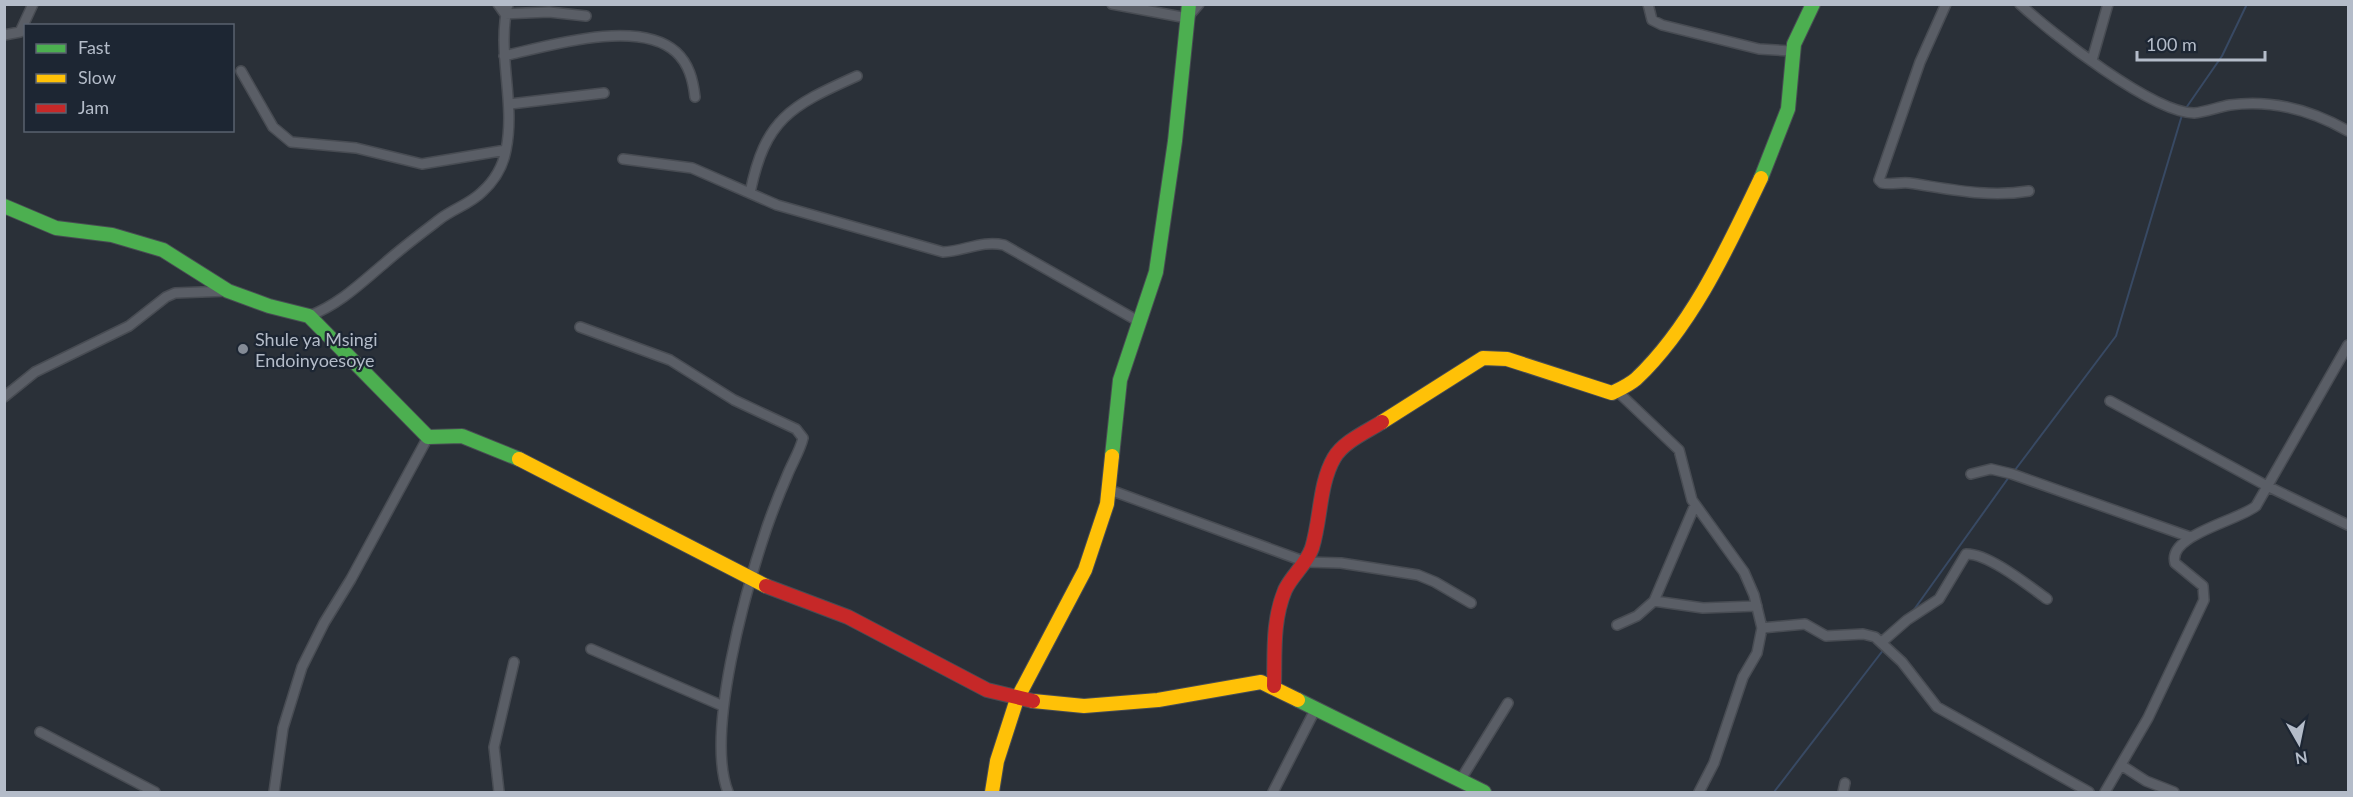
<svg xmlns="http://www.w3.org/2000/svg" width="2353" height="797" font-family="Lato,sans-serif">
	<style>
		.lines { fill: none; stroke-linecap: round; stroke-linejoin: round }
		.stream { stroke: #384963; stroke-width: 2 }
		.street-casing { stroke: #484c53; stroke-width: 12 }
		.fast-casing { stroke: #484c53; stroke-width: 16 }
		.slow-casing { stroke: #484c53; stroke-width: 16 }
		.jam-casing { stroke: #484c53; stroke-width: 16 }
		.street { stroke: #5a5e66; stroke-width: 9 }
		.fast { stroke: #4caf50; stroke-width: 14 }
		.slow { stroke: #ffc107; stroke-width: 14 }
		.jam { stroke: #c62828; stroke-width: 14 }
		.poi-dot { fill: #848b96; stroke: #1d2633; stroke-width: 2 }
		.labels { text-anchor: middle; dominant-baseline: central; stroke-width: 4.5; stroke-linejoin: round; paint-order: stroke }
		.poi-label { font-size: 18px; fill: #b4bcc9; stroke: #1d2633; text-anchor: start }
	</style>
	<rect width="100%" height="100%" fill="#2a3038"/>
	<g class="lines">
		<path class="stream" d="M2186 108 2222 56 2247 4
			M2015 470 2116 336 2182 115
			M1913 611 2009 477
			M1774 792 1884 649"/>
		<g class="street-casing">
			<path id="street" d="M498 4 505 14 549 12 586 16
				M1112 4 1187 18 1199 4
				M1648 4 1652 20 1662 25 1759 49 1791 51
				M1946 4 1920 62 1879 180 1882 183C1891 185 1900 182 1909 183 1950 189 1988 198 2029 191
				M2020 4C2051 33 2153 113 2194 113 2206 112 2218 107 2230 105 2273 99 2311 110 2348 131
				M4 35 20 32 33 4
				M504 56C547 46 639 18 676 52 689 64 693 80 695 97
				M2092 60 2108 4
				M241 71 273 127 291 142 356 148 422 164 506 150
				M510 104 604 93
				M623 159 692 168 777 205 943 252C965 251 982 240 1004 245L1138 321
				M750 193C765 119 790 106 857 76
				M309 316C340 304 361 283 386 262 403 247 422 233 440 219 453 209 470 204 482 192 494 181 503 166 506 150 516 101 496 52 508 4
				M580 327 670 360 734 400 796 429 803 438C800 451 792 463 787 476 780 492 773 510 767 527 746 589 705 733 728 792
				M1618 392 1679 450 1692 500 1744 572 1754 595 1762 628 1757 653 1743 677 1714 763 1699 792
				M4 397 35 372 129 326 166 297 175 293 228 291
				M2110 401 2267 486 2348 525
				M1971 474 1991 469 2012 474 2190 537
				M1110 490 1306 562 1341 563 1418 575 1435 582 1471 603
				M1654 601 1703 608 1757 606
				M1617 625 1637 616 1654 601 1695 505
				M1762 628 1805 624 1826 636 1863 634 1875 637 1902 662 1937 707 2089 792
				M1883 641 1907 620 1939 599 1966 554C1988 553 2029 586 2047 599
				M591 649 723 706
				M40 732 155 792
				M2121 765 2146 781 2174 792
				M1461 779 1508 703
				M274 792 283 728 302 667 324 623 351 579 428 437
				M499 792 494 747 514 662
				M1273 792 1316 708
				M1843 792 1845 783
				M2105 792 2148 718 2204 600 2203 586 2175 563C2167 535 2238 521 2256 506L2348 345"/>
		</g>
		<g class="fast-casing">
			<path id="fast" d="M1761 178 1788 109 1794 44 1813 4
				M4 206 56 228 112 235 163 250 228 291 269 306 309 316 428 437 462 436 519 459
				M1112 456 1120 380 1156 272 1175 141 1189 4
				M1298 700 1484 792"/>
		</g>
		<g class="slow-casing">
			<path id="slow" d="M1382 422 1483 358 1507 359 1612 393C1620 389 1629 385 1636 379 1692 326 1728 247 1761 178
				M519 459 766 586
				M1033 701 1084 706 1158 700 1261 682 1298 700
				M992 792 997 761 1017 699 1085 570 1107 504 1112 456"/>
		</g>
		<g class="jam-casing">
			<path id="jam" d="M766 586 848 617 987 690 1033 701
				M1274 686C1275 654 1272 621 1285 590 1292 575 1306 565 1312 548 1321 519 1319 484 1334 458 1343 442 1366 432 1382 422"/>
		</g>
		<use href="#street" class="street"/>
		<use href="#fast" class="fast"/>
		<use href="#slow" class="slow"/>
		<use href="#jam" class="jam"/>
	</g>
	<circle class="poi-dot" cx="243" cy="349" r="6"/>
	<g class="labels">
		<g class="poi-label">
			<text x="255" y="339">Shule ya Msingi<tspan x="255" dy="21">Endoinyoesoye</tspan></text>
		</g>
	</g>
	<rect width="2353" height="797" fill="none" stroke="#b4bcc9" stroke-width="12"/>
	<rect x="24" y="24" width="210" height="108" fill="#1d2633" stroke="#59626f" stroke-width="1.5"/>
	<rect x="36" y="44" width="30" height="9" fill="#4caf50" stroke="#59626f" stroke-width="1.5"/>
	<text x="78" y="54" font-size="18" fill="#b4bcc9">Fast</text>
	<rect x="36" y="74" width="30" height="9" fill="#ffc107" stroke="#59626f" stroke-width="1.5"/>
	<text x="78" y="84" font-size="18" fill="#b4bcc9">Slow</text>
	<rect x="36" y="104" width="30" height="9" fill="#c62828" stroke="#59626f" stroke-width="1.5"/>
	<text x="78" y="114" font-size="18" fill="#b4bcc9">Jam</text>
	<g transform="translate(2299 743) rotate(171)" stroke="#1d2633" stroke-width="4.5" paint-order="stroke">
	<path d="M0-4.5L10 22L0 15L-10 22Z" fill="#b4bcc9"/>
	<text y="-9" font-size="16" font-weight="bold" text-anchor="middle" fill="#b4bcc9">N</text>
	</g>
	<path d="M2137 51v9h128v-9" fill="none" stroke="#b4bcc9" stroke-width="3"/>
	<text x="2146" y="51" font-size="18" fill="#b4bcc9" stroke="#1d2633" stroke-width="4.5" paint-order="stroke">100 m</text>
</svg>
